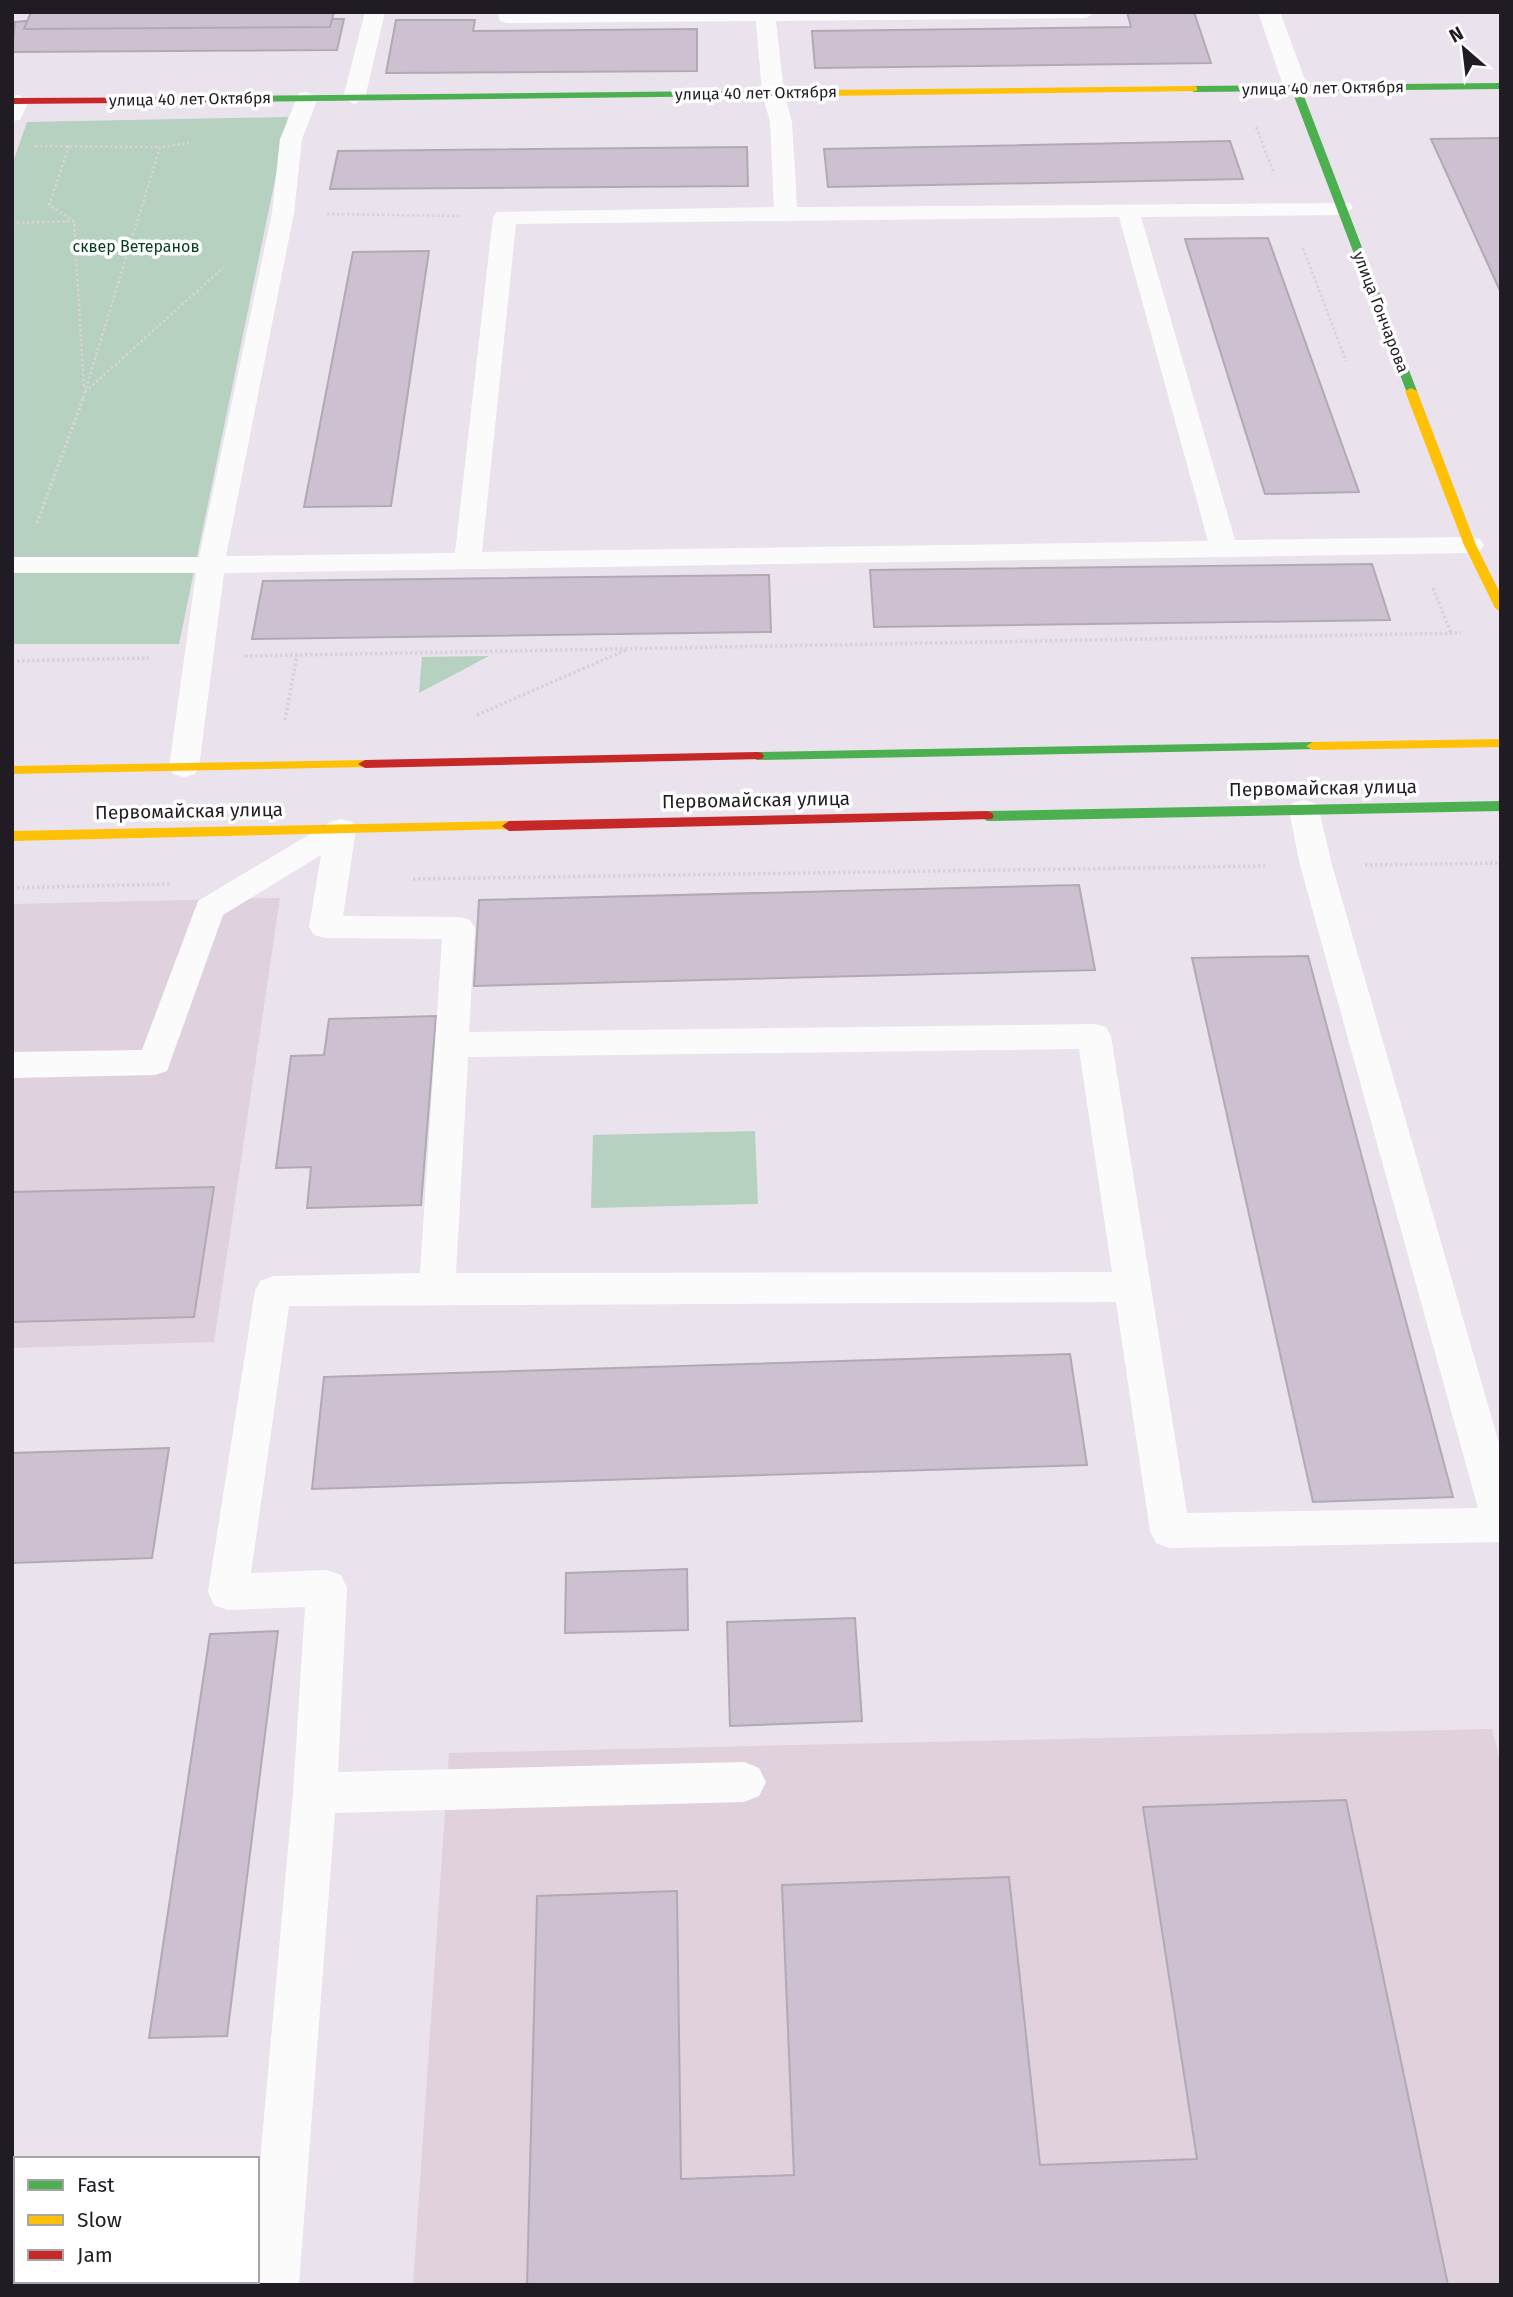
<svg xmlns="http://www.w3.org/2000/svg" width="1513" height="2297" font-family="'Fira Sans',sans-serif">
	<style>
		.commercial { fill: #e0d1df }
		.education { fill: #e1d1dd }
		.green { fill: #b6d1bf }
		.building { fill: #ccc0d1; stroke: #b0aab2; stroke-width: 2 }
		.lines { fill: none; stroke-linecap: round; stroke-linejoin: round }
		.path-far1 { stroke: #d6d4d7; stroke-width: 2.5; stroke-dasharray: 2.5 2.5; stroke-linecap: butt }
		.path { stroke: #d6d4d7; stroke-width: 3.5; stroke-dasharray: 2.5 2.5; stroke-linecap: butt }
		.lane { fill: #fcfbfc; fill-rule: evenodd }
		.street { fill: #fcfbfc; fill-rule: evenodd }
		.fast { fill: #4caf50; fill-rule: evenodd }
		.slow { fill: #ffc107; fill-rule: evenodd }
		.jam { fill: #c62828; fill-rule: evenodd }
		.labels { text-anchor: middle; dominant-baseline: central; stroke-width: 7; stroke-linejoin: round; paint-order: stroke }
		.far-street-label { font-size: 16px; fill: #211c23; stroke: #fff }
		.far-park-label { font-size: 16px; fill: #033d1c; stroke: #fff }
		.street-label { font-size: 19px; fill: #211c23; stroke: #fff }
	</style>
	<rect width="100%" height="100%" fill="#eae2ed"/>
	<path class="commercial" d="M280 898 214 1342 12 1348V904Z"/>
	<path class="education" d="M1492 1729 1501 1765V2285H413L449 1753Z"/>
	<path class="green" d="M288 117 179 644H12V165L27 122Z
		M489 656 419 693 422 657Z
		M755 1131 758 1204 591 1208 593 1135Z"/>
	<path class="building" d="M31 12H334L330 27 24 29Z
		M1127 12H1194L1211 63 815 68 812 31 1131 27Z
		M332 19H344L337 50 12 52 15 22 27 21 24 29 330 27Z
		M396 20H475L473 31 697 29V71L386 73Z
		M1501 138V293L1431 139Z
		M1230 141 1243 179 828 187 824 149Z
		M747 147 748 186 330 189 338 151Z
		M1268 238 1359 492 1265 494 1185 239Z
		M429 251 391 506 304 507 353 252Z
		M1372 564 1390 620 874 627 870 570Z
		M769 575 771 632 252 639 263 581Z
		M1079 885 1095 970 474 986 479 900Z
		M1308 956 1453 1497 1313 1502 1192 958Z
		M436 1016 421 1205 307 1208 311 1167 276 1168 291 1056 324 1055 329 1019Z
		M214 1187 194 1317 12 1322V1192Z
		M1070 1354 1087 1465 312 1489 324 1377Z
		M169 1448 152 1558 12 1563V1453Z
		M687 1569 688 1630 565 1633 566 1573Z
		M855 1618 862 1721 730 1726 727 1622Z
		M278 1631 227 2036 149 2038 210 1634Z
		M1346 1800 1448 2285H527L537 1896 677 1891 681 2179 794 2175 782 1885 1009 1877 1040 2165 1197 2159 1143 1807Z"/>
	<g class="lines">
		<path class="path-far1" d="M1256 127 1273 171
			M35 146 160 147
			M69 146 49 205 74 221 84 389
			M327 214 459 216
			M12 223 74 221
			M1303 248 1346 361
			M85 392 224 267
			M83 398 160 147 189 143"/>
		<path class="path" d="M37 523 84 396
			M1433 588 1451 633
			M245 656 1461 633
			M12 661 149 658
			M477 715 626 650
			M285 720 297 655
			M1365 865 1501 863
			M413 879 1265 866
			M12 888 170 884"/>
		<path class="lane" d="M365 12H385L365 98 354 104 343 98Z
			M497 12H1096L1086 18 776 21 784 93 792 122 797 207 1350 203 1353 208 1342 215 1141 217 1235 540 1470 537 1480 539 1484 545 1480 551 1470 553 224 573 199 767 195 774 184 777 173 774 169 767 196 573H12V557H199L272 213 280 139 299 93 307 92 318 98 302 139 294 213 226 556 455 553 493 217 497 212 774 207 770 122 762 93 756 21 507 23 500 21ZM1119 217 1208 541 482 552 516 224Z
			M18 95 29 101 20 120 12 121V96Z
			M1304 800 1315 803 1319 810 1332 865 1501 1450V1542L1170 1548 1156 1543 1150 1531 1116 1302 289 1306 251 1573 327 1570 341 1575 347 1588 338 1772 744 1762 759 1768 766 1782 759 1796 744 1802 335 1813 299 2285H249L250 2281H257V2195L293 1793 305 1607 228 1610 214 1605 208 1592 255 1291 260 1281 273 1276 420 1273 442 939 325 938 314 935 309 927 321 855 223 915 167 1071 155 1075 12 1078V1052L142 1050 198 901 330 822 341 819 352 822 356 829 343 916 459 917 470 920 475 928 469 1032 1094 1024 1106 1027 1111 1036 1187 1513 1478 1508 1300 865 1289 810 1293 803ZM1079 1049 1112 1272 456 1273 468 1057Z"/>
		<path class="street" d="M1258 12H1280L1308 88 1304 93H1288L1284 88Z"/>
		<path class="fast" d="M1501 83V89L1302 91 1417 391 1407 393 1292 91 1194 92 1189 89 1194 86Z
			M822 90 825 91V95L239 102 234 99 239 96Z
			M1313 742 1318 743V749L757 760 750 756 757 752Z
			M1501 801V811L987 821 980 816 987 811Z"/>
		<path class="slow" d="M1194 86 1197 87V91L822 96 817 93 822 90Z
			M1411 388 1417 391 1476 545 1501 595V612L1495 608 1464 545 1405 391Z
			M1501 739V747L1313 750 1306 746 1313 742Z
			M365 760 372 764 370 767 12 774V766Z
			M509 821 514 823 516 826 514 829 12 841V831Z"/>
		<path class="jam" d="M242 97V101L239 102 12 104V98Z
			M757 752 762 753 764 756 762 759 365 768 358 764 365 760Z
			M987 811 992 813 994 816 992 819 509 831 502 826 509 821Z"/>
	</g>
	<g class="labels">
		<g class="far-street-label">
			<text transform="translate(1323 88) rotate(-1)">улица 40 лет Октября</text>
			<text transform="translate(756 93) rotate(-1)">улица 40 лет Октября</text>
			<text transform="translate(190 99) rotate(-1)">улица 40 лет Октября</text>
			<text transform="translate(1381 312) rotate(69)">улица Гончарова</text>
		</g>
		<g class="far-park-label">
			<text x="136" y="246">сквер Ветеранов</text>
		</g>
		<g class="street-label">
			<text transform="translate(1323 788) rotate(-1)">Первомайская улица</text>
			<text transform="translate(756 800) rotate(-1)">Первомайская улица</text>
			<text transform="translate(189 811) rotate(-1)">Первомайская улица</text>
		</g>
	</g>
	<rect width="1513" height="2297" fill="none" stroke="#211c23" stroke-width="28"/>
	<rect x="14" y="2157" width="245" height="126" fill="#ffffff" stroke="#a6a4a7" stroke-width="2"/>
	<rect x="28" y="2180" width="35" height="10" fill="#4caf50" stroke="#a6a4a7" stroke-width="2"/>
	<text x="77" y="2192" font-size="21" fill="#211c23">Fast</text>
	<rect x="28" y="2215" width="35" height="10" fill="#ffc107" stroke="#a6a4a7" stroke-width="2"/>
	<text x="77" y="2227" font-size="21" fill="#211c23">Slow</text>
	<rect x="28" y="2250" width="35" height="10" fill="#c62828" stroke="#a6a4a7" stroke-width="2"/>
	<text x="77" y="2262" font-size="21" fill="#211c23">Jam</text>
	<g transform="translate(1464 49) rotate(332)" stroke="#ffffff" stroke-width="5" paint-order="stroke">
	<path d="M0-5L12 26L0 18L-12 26Z" fill="#211c23"/>
	<text y="-10" font-size="19" font-weight="bold" text-anchor="middle" fill="#211c23">N</text>
	</g>
</svg>
